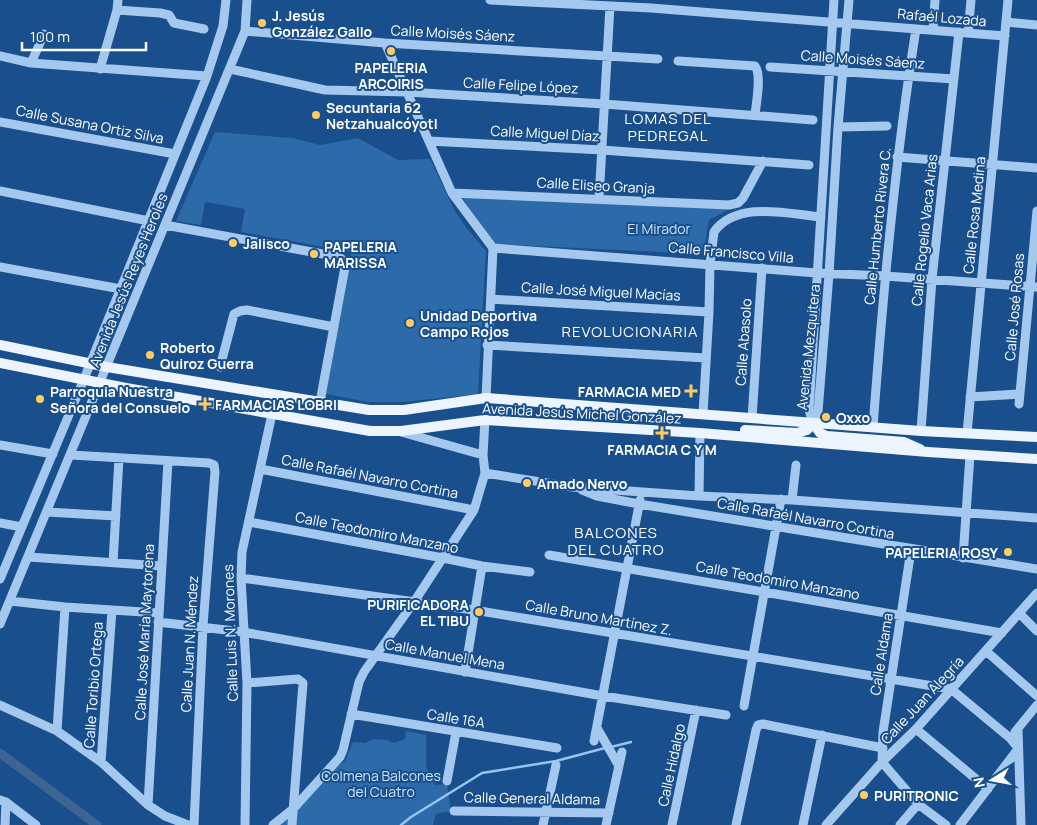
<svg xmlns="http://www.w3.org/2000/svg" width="1037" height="825" font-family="Manrope,sans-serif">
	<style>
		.green { fill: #2c6aaa }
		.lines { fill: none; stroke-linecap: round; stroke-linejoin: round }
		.stream { stroke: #97c4f0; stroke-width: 2.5 }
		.canal { stroke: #3e6591; stroke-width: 9 }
		.minor { stroke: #a5c8ee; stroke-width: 9 }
		.major { stroke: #ecf4ff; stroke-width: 10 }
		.poi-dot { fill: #ffcc62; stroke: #194f8c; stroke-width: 2 }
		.labels { text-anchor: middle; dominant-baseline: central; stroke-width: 4; stroke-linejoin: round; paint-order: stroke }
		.poi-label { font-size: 14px; font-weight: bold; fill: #fff; stroke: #194f8c; text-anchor: start }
		.street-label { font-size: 14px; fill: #fff; stroke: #194f8c }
		.park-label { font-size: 14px; fill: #cbe2fa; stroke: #194f8c }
		.neighbourhood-label { font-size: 15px; letter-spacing: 1px; fill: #fff; stroke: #194f8c }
	</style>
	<rect width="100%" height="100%" fill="#194f8c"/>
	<path class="green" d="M215 132 293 138 320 145 358 138 398 160 430 159 455 211 468 230 486 251 478 394 403 402H368L326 394 351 252 241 232 245 209 205 202 201 225 176 221Z
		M461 196 733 207 709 220 703 254 495 244Z
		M406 731 426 735V767L435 785 447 784 451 811 436 814 433 825H279L335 768 345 761 353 742 365 743 373 739 388 740 394 743 405 739Z"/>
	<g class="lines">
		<path class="stream" d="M611 747 631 742
			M401 825 411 817 482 773 556 761 605 748"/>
		<path class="canal" d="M0 753 97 825"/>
		<path class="minor" d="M490 0 651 8 1005 36
			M117 10 160 13 169 15 174 23 204 29
			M1006 22 1037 25
			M933 30 935 0
			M245 31 385 43 658 59
			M968 33 971 0
			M385 43 452 193 493 248 486 398
			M0 56 31 63 207 76
			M678 61 755 66C762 75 756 104 755 115
			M31 63 44 34
			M770 67 954 79
			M100 69 117 10 118 0
			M230 69 325 90 407 92 604 104 813 120
			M0 122 175 154
			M838 127 887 126
			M429 141 602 150 809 165
			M897 157 1037 168
			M0 191 149 221
			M452 193 729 205 738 203 743 198 763 161
			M599 199 610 6
			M165 225 339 257 343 260 345 267 320 402
			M493 248 817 273 885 276 1037 287
			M0 267 121 289
			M491 299 709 312
			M487 345 706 358
			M220 367 234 314 240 311 247 310 334 327
			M970 397 1020 394
			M1019 404 1037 211
			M703 414 709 312 710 264 714 232C737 200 788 214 821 217
			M752 418 762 268
			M813 423 818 412 829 274 838 127 849 0
			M813 423 809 410 834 0
			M873 427C883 294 895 161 916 29
			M921 431 932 279 959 32
			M401 432 483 455
			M967 433 1008 0
			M0 445 53 454
			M71 455 209 463 214 465 215 472 203 626 194 825
			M260 469 474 510
			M485 473 572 487 699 496 792 500 1037 518
			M582 490 597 496 639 504 1037 569
			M699 496 700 433
			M792 500 796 465
			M47 512 116 516
			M249 522 443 558 482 566 530 572
			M0 523 22 527
			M911 550 883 732 882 762 918 804 946 825
			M549 555 1002 633
			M28 557 162 566
			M963 558 970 455
			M113 563 119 458
			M241 578 474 610 951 689 1010 738 1018 748
			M0 579 84 379 207 76 223 26 226 0
			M10 601 65 607 159 613
			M1019 613 1037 631
			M158 622 243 632 603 696 726 715
			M0 624 245 31 247 0
			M986 651 1037 696
			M465 672 482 566
			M247 683 298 679 303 683 292 825
			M0 705 57 731 101 762 148 805 165 816 188 825
			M744 706 781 499
			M351 714 557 748
			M597 728 619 766
			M916 729 988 789
			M1018 729 1021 825
			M57 731 65 607
			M1015 732 1037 705
			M594 741 640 500
			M101 762 112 610
			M447 781 456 732
			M0 800 6 802 36 825
			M148 805 168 461
			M454 811 609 813
			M5 825 6 802
			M245 825 247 683 241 578 242 552 272 414
			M273 825 293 809 340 757 343 750 359 682 364 672 414 602 474 510 485 473 483 455 485 420
			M543 825 556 765
			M606 825 622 752
			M672 825 696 710
			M736 825 756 730 758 725 763 724 883 748
			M803 825 822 735
			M826 825 882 762 916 729 1037 593
			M900 825 918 804
			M960 825 1018 749"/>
		<path class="major" d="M0 345 107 367 369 410H404L486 398 921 431 1037 437
			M0 363 126 388 370 431H401L485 420 700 433 928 452 1037 459
			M745 430 797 433 807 430 813 423 820 433 827 436 904 442 920 449"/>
	</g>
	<g class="poi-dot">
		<circle cx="262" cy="23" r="5"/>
		<circle cx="391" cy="51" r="5"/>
		<circle cx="316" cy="115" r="5"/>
		<circle cx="233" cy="243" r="5"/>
		<circle cx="314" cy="254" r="5"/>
		<circle cx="410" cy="323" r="5"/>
		<circle cx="150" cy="355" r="5"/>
		<path d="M688.5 383.5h5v5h5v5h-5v5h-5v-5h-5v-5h5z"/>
		<circle cx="40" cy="399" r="5"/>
		<path d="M202.5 396.5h5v5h5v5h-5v5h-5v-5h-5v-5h5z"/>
		<circle cx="826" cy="417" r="5"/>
		<path d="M659.5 425.5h5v5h5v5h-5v5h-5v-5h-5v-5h5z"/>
		<circle cx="527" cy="483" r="5"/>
		<circle cx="1008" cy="552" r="5"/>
		<circle cx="479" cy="612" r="5"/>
		<circle cx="864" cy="795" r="5"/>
	</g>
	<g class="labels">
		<g class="poi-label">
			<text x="272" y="15">J. Jesús<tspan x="272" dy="16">González Gallo</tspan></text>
			<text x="391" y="67" text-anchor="middle">PAPELERIA<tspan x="391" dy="16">ARCOIRIS</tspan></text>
			<text x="326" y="107">Secuntaria 62<tspan x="326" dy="16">Netzahualcóyotl</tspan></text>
			<text x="243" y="243">Jalisco</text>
			<text x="324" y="246">PAPELERIA<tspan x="324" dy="16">MARISSA</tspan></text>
			<text x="420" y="315">Unidad Deportiva<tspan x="420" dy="16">Campo Rojos</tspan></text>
			<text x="160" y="347">Roberto<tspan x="160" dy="16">Quiroz Guerra</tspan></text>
			<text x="50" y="391">Parroquia Nuestra<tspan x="50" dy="16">Señora del Consuelo</tspan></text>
			<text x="681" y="391" text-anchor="end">FARMACIA MED</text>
			<text x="215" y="404">FARMACIAS LOBRI</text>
			<text x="836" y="417">Oxxo</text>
			<text x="662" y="449" text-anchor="middle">FARMACIA C Y M</text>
			<text x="537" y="483">Amado Nervo</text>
			<text x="998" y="552" text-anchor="end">PAPELERIA ROSY</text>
			<text x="469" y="604" text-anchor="end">PURIFICADORA<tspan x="469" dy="16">EL TIBU</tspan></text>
			<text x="874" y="795">PURITRONIC</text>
		</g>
		<g class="street-label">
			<text transform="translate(942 17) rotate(5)">Rafaél Lozada</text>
			<text transform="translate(453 33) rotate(3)">Calle Moisés Sáenz</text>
			<text transform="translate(863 59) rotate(4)">Calle Moisés Sáenz</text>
			<text transform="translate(521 85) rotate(3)">Calle Felipe López</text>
			<text transform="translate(90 124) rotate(11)">Calle Susana Ortiz Silva</text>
			<text transform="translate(545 133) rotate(3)">Calle Miguel Díaz</text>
			<text transform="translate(596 185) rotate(3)">Calle Eliseo Granja</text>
			<text transform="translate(974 215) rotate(-84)">Calle Rosa Medina</text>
			<text transform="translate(877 226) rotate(-84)">Calle Humberto Rivera C.</text>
			<text transform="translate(924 230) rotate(-84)">Calle Rogelio Vaca Arias</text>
			<text transform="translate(731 252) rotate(5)">Calle Francisco Villa</text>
			<text transform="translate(128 280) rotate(-68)">Avenida Jesús Reyes Heroles</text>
			<text transform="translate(601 291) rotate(3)">Calle José Miguel Macías</text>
			<text transform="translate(1014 307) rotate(-85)">Calle José Rosas</text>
			<text transform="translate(743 342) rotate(-86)">Calle Abasolo</text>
			<text transform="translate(808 347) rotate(-84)">Avenida Mezquitera</text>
			<text transform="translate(582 413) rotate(3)">Avenida Jesús Michel González</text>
			<text transform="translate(370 476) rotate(11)">Calle Rafaél Navarro Cortina</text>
			<text transform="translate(806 518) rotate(10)">Calle Rafaél Navarro Cortina</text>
			<text transform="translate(377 532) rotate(11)">Calle Teodomiro Manzano</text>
			<text transform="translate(778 580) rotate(10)">Calle Teodomiro Manzano</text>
			<text transform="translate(599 617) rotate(10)">Calle Bruno Martínez Z.</text>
			<text transform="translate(144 632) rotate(-87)">Calle José María Maytorena</text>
			<text transform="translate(230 633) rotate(-92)">Calle Luis N. Morones</text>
			<text transform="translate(189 644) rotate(-87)">Calle Juan N. Méndez</text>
			<text transform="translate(445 654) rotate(10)">Calle Manuel Mena</text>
			<text transform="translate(881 654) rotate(-81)">Calle Aldama</text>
			<text transform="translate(93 685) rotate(-86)">Calle Toribio Ortega</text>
			<text transform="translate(922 700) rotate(-47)">Calle Juan Alegría</text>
			<text transform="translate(456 718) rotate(9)">Calle 16A</text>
			<text transform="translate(671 765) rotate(-78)">Calle Hidalgo</text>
			<text transform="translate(532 798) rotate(1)">Calle General Aldama</text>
		</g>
		<g class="park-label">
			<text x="659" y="228">El Mirador</text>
			<text x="381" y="775">Colmena Balcones<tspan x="381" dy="16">del Cuatro</tspan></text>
		</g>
		<g class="neighbourhood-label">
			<text x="668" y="118">LOMAS DEL<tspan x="668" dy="17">PEDREGAL</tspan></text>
			<text x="630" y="331">REVOLUCIONARIA</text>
			<text x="616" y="532">BALCONES<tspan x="616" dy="17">DEL CUATRO</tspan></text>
		</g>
	</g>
	<g transform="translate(992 780) rotate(259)" stroke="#194f8c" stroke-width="4" paint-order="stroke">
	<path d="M0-4L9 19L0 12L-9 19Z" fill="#ffffff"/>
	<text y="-8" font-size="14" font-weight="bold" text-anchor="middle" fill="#ffffff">N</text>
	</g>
	<path d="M22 42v8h124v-8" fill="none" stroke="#ffffff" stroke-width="2.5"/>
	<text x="30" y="42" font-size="15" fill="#ffffff" stroke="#194f8c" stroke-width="4" paint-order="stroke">100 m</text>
</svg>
